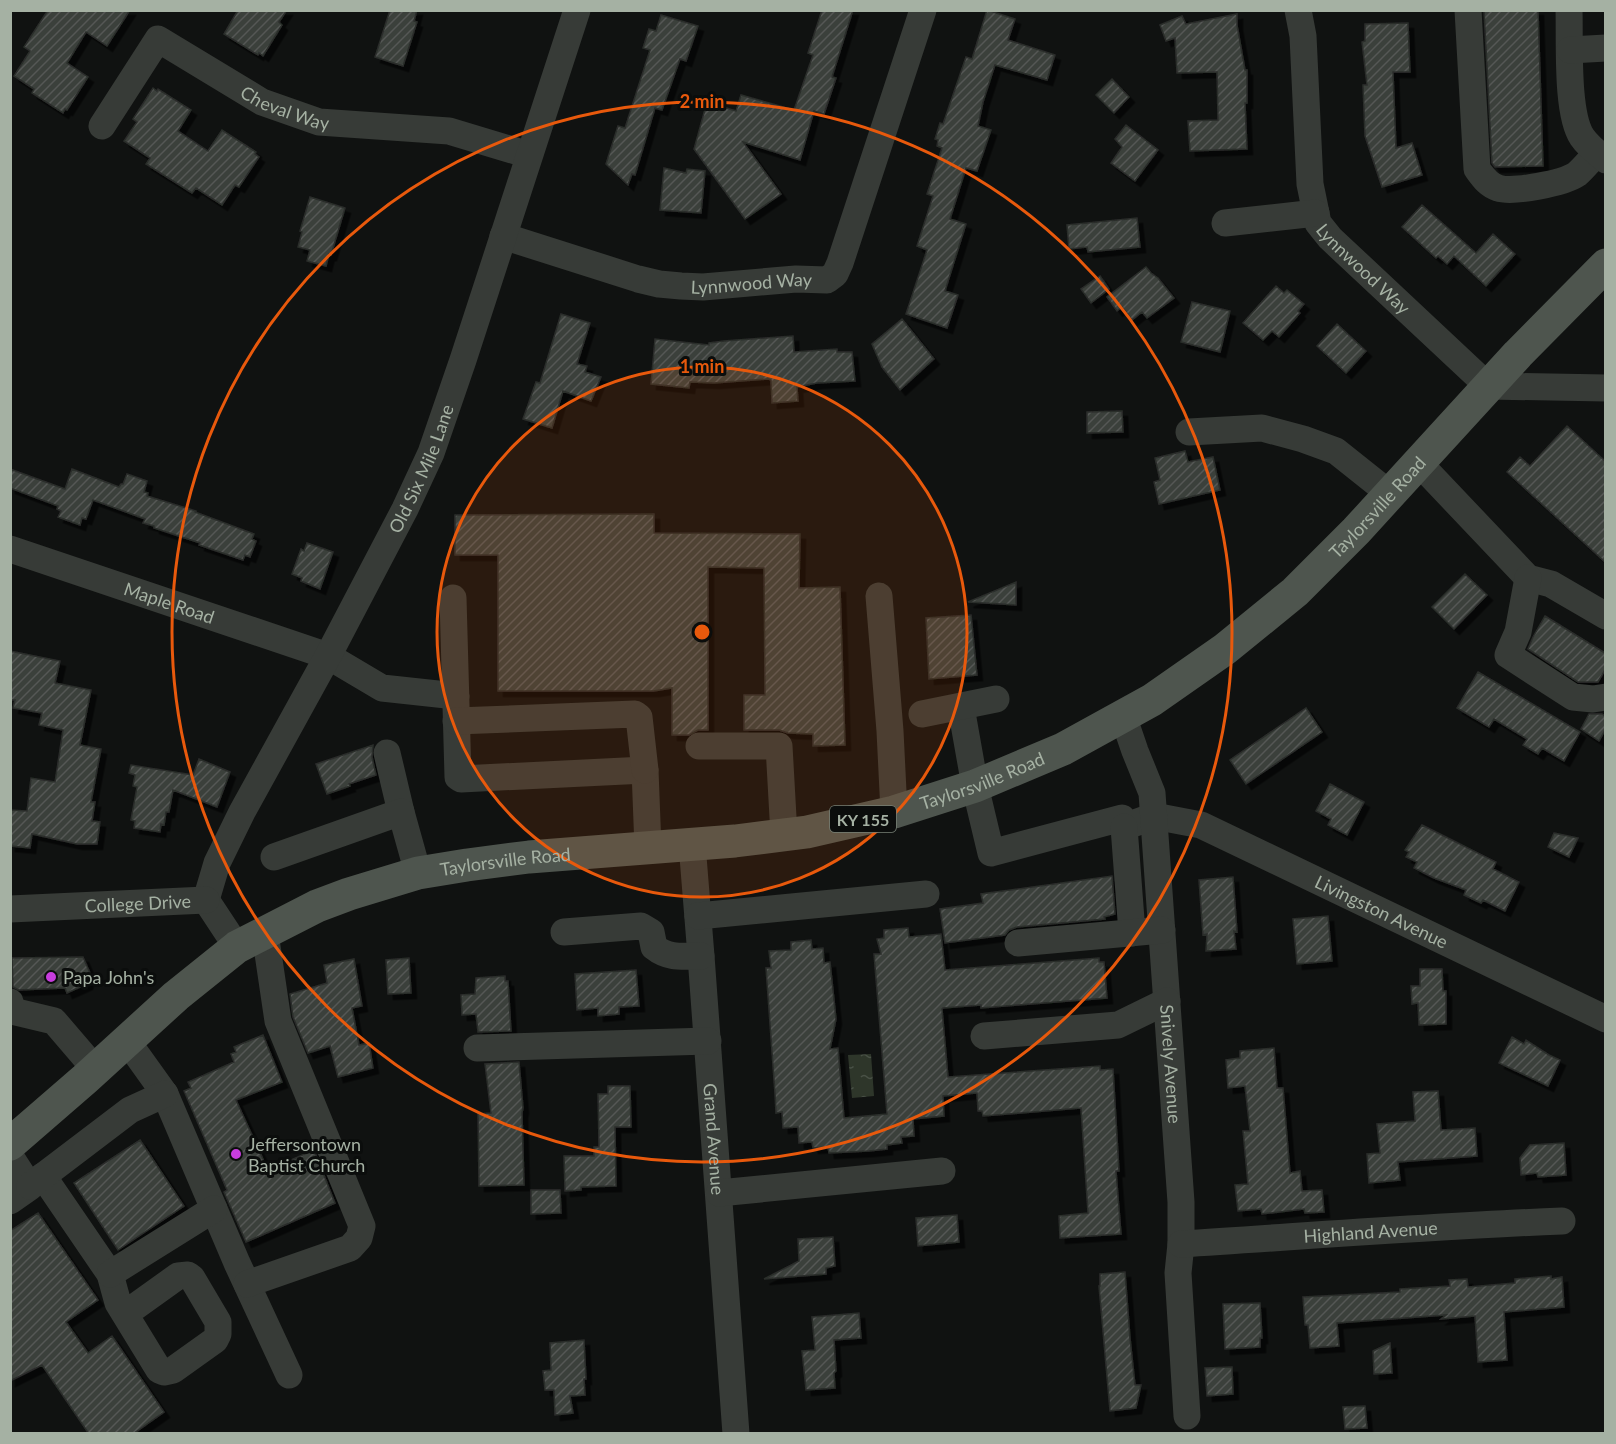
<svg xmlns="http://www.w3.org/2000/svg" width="1616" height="1444" font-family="Lato,sans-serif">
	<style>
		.water { fill: url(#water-ripples) }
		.building { fill: url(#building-hatch); stroke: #2b2d2b; stroke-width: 1.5; filter: url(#shadow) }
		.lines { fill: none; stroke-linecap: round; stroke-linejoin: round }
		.minor { stroke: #373b37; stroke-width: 27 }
		.major { stroke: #4e554e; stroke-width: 33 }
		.ring { fill: none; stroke: #e8590c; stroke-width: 3 }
		.poi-dot { fill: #c73ddd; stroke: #0b0d0c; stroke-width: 2 }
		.labels { text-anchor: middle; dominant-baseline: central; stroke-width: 6; stroke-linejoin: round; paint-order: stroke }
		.shield { fill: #0b0d0c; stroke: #778076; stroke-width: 1.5 }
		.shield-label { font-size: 16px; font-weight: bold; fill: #a5b1a3 }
		.street-label { font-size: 18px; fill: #a5b1a3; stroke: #0b0d0c }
		.poi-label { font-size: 18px; fill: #a5b1a3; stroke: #0b0d0c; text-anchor: start }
		.centre { fill: #e8590c; stroke: #0b0d0c; stroke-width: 3 }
		.ring-label { font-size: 18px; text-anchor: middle; font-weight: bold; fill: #e8590c; stroke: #0b0d0c; stroke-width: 6; stroke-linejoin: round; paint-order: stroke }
	</style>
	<defs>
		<pattern id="water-ripples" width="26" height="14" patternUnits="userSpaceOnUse" patternTransform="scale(1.5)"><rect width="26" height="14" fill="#2e362a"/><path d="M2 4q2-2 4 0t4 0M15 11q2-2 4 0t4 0" fill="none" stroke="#495146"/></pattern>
		<pattern id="building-hatch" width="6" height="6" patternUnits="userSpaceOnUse" patternTransform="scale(1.5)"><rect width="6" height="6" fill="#3a3f3b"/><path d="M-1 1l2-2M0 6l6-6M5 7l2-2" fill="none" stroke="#545854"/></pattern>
		<filter id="shadow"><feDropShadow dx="5.5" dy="5.5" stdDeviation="0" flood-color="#0009"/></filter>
	</defs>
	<rect width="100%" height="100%" fill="#101211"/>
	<path class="water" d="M871 1054 874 1096 852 1098 848 1055Z"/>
	<path class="building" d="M48 10H130L107 46 86 32 67 63 88 77 67 110 65 109 63 113 32 93 34 89 14 76 30 51 24 47Z
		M238 10H287L279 22 282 25 263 56 259 53 258 55 224 34Z
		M390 10H417L414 21 417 22 403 66 375 57Z
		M822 10H853L832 77 836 78 824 114 814 111 800 160 743 142 781 194 745 219 694 149 707 102 736 111 741 95 794 110 813 55 808 53Z
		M987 10 1015 19 1008 40 1055 55 1047 80 995 65 983 102 978 126 991 130 977 171 966 168 950 219 966 224 945 291 958 295 947 328 906 314 927 250 917 246 933 196 927 194 942 148 937 146 938 140 935 139 940 123 943 124 966 57 972 59Z
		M1484 10H1538L1543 166 1495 167 1492 163Z
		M1237 14V25L1245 70H1247V103H1245L1247 149 1190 151 1188 121 1218 120 1217 72 1177 73 1175 38 1166 41 1160 25 1182 16 1186 24Z
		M661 15 698 26 686 61 680 59 662 110 655 108 635 175 632 174 628 185 606 164 618 126 625 128 650 50 643 48 649 29 656 31Z
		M1408 23 1410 72H1393L1396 148 1412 143 1422 175 1382 187 1365 136 1363 85H1367L1362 42 1365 41V24Z
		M1112 79 1129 97 1114 113 1096 95Z
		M153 88 157 91 158 89 191 110 178 131 208 151 222 130 256 152 255 154 259 157 239 187 235 185 222 205 196 188 192 193 146 164 150 158 124 141 137 122 133 119Z
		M1126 125 1158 150 1135 181 1111 163 1122 147 1115 139Z
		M664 168 686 173 687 169 705 171 701 213 660 210Z
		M310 197 345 208 331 255 329 254 326 266 307 261 310 250 298 247 302 232 300 231Z
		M1422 205 1476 253 1493 234 1515 254 1486 286 1454 256 1447 264 1438 256 1436 258 1402 227Z
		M1137 218 1140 247 1088 252 1087 247 1069 249 1067 225Z
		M1146 267 1151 273 1158 278 1174 298 1147 318 1142 312 1132 320 1122 307 1117 311 1107 297Z
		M1100 276 1109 289 1091 303 1081 289Z
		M1276 286 1284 293 1287 290 1304 304 1298 311 1300 313 1279 337 1272 331 1263 340 1243 323Z
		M1192 302 1230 311 1220 352 1181 342Z
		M561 314 590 323 577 364 587 366 585 372 601 377 591 401 563 391 552 428 523 419 536 382 540 383Z
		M902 319 934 359 900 390 882 367 872 344Z
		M1337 324 1366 351 1346 373 1317 346Z
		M793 336 794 352 837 349V352H852L855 381 817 383 797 387 798 401 772 403 771 380 768 379 714 383 690 382 689 388 651 384 655 339 709 345V343L724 341Z
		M1122 411 1123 432 1087 433V412Z
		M1567 426 1605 461V562L1507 472 1520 457 1530 466Z
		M1185 451 1188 462 1213 457 1220 490 1159 504 1154 482 1160 480 1155 458Z
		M10 469 65 489 72 469 119 487 121 484H123L127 474 147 481 144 492 148 493 147 496 196 511 195 512 254 534 252 539 256 541 250 557 245 555 243 560 199 545 200 543 154 528V526L143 523 145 519 93 500 86 519 82 518 80 525 58 517 61 511 57 509 58 506 10 488Z
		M654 514V533L800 534 799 588 840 587 845 745 813 746V734L788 733 779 730H744V695H765L764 568 708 567V730H698L689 735H672V688L654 691H498V555H455V515Z
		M307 543 333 552 320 589 301 581 302 578 292 574 301 549 304 551Z
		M1465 574 1487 595 1454 629 1432 607Z
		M1016 582V605L968 602Z
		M971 615 977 675 929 679 926 618Z
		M1545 616 1605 653V670L1598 682H1578L1528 649 1533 637Z
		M10 651 60 661 55 683 91 690 80 745 101 749 91 802H95L92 821 100 822 97 844H77L32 834 30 848 10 846V810L27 811 31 778 55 782 63 730 39 725 42 713 13 708 15 700H10Z
		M1478 672 1580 732 1564 761 1542 748 1538 754 1523 745 1527 739 1494 719 1489 727 1457 708Z
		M1306 708 1322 732 1246 784 1230 760Z
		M1589 714H1602L1605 716V730L1599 741 1581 729Z
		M373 745 372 757 376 775 349 784 350 786 327 794 316 764Z
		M199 759 230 772 217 807 173 790 169 812H166L164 825 161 824 160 832 134 828 135 821 131 820 137 787 133 786 135 775 129 773 131 765 193 775Z
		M1330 784 1364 802 1347 835 1328 825 1331 819 1316 811Z
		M1422 825 1496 862 1493 869 1519 882 1505 911 1483 900 1481 903 1464 895 1466 890 1434 878 1414 868 1417 862 1406 857 1409 852 1405 850Z
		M1554 833 1578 838 1569 857 1548 847Z
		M1112 876 1115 914 1104 917 1105 919 1017 927 1009 930 1005 935 945 943 940 909 983 903 981 894Z
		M1233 877 1237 932 1234 931 1236 949 1206 951 1207 934 1203 935 1199 880Z
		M1328 916 1332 961 1297 964 1293 919Z
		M908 928 909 937 941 934 945 970 1099 958V962H1104L1107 998 981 1008V1005L943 1008 942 1009 948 1077 1100 1066V1070L1113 1069 1119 1171H1116L1121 1234 1060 1238 1059 1216 1088 1213 1081 1108 983 1116 982 1111H978L977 1093 943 1096 944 1116 913 1119 914 1136 901 1137 902 1143 887 1145V1149L869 1151 829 1153 828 1147 813 1148 812 1142 799 1143 798 1127 783 1128 782 1112 776 1113 775 1094 766 968H771L769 951 791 950V942L811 940 812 949 823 948 824 963 830 962 836 1019 830 1049 838 1048 844 1118 887 1114 874 954H881L877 939 884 938V930Z
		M83 957 90 973 87 984 67 993 65 988 19 990 13 987 12 958Z
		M409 958 411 993 388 994 386 960Z
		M354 959 362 1006 352 1008 359 1045 369 1043 373 1068 338 1077 330 1046 308 1053 293 1017 290 994 327 983 324 965Z
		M1420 969H1442L1443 991H1446V1024L1419 1025 1418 1003 1412 1004 1411 986H1420Z
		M636 970 639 1006 619 1007V1014L598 1016V1008L577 1010 575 974Z
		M505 976V981H508L511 1031 478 1032 476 1014 462 1015 461 995 475 994 476 978Z
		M263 1035 282 1082 236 1100 268 1170 314 1150 335 1203 246 1242 224 1192 227 1190 184 1091 191 1088 188 1082 234 1062 231 1054 236 1052 234 1047Z
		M1512 1037 1524 1044 1526 1040 1549 1055 1560 1060 1548 1086 1499 1063Z
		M1274 1048 1277 1088H1283L1290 1173 1300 1171 1302 1191 1322 1190 1324 1212 1305 1213 1304 1209 1262 1214 1261 1209 1238 1211 1235 1185 1248 1184 1243 1131H1250L1245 1086 1228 1088 1226 1060 1240 1058V1051Z
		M519 1062 523 1108 522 1113 524 1185 479 1186 478 1114 491 1113 485 1064Z
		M608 1086H630L631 1127H615L616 1186 581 1187V1190L565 1191 564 1156H594V1147H599L598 1094H608Z
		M1438 1091 1441 1130 1475 1128 1477 1156 1398 1162 1400 1180 1369 1183 1367 1154 1380 1153 1377 1124 1415 1121 1413 1092Z
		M140 1140 184 1206 118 1250 74 1183Z
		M1564 1143 1566 1175 1538 1177 1537 1173 1521 1175 1520 1158 1530 1145Z
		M531 1190H560L561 1213 531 1214Z
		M38 1213 98 1300 66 1322 88 1353 112 1336 164 1412 133 1434H89L42 1365 10 1381V1231Z
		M957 1215 959 1242 918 1246 916 1218Z
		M833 1237 835 1266 826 1268V1274L764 1279 799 1261 798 1239Z
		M1125 1272 1130 1338 1135 1385H1141L1136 1408 1110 1411 1099 1286H1100V1274Z
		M1551 1276V1279L1562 1277 1564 1307 1504 1312 1507 1360 1478 1362 1475 1316 1441 1319 1446 1315 1337 1323 1339 1346 1310 1348 1308 1325H1305L1303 1297 1400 1292V1289L1450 1286 1449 1280 1467 1279 1468 1287 1515 1283V1279Z
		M1260 1303 1262 1338H1260V1347L1225 1349 1223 1304Z
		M859 1313 861 1338 834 1340 836 1371 834 1373 835 1388 806 1390 802 1351 815 1350 812 1317Z
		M584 1340 586 1379H584L585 1395 570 1396 573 1413 555 1415 554 1390H545L543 1371 551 1370 550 1343Z
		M1390 1343 1392 1373 1374 1374 1373 1351Z
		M1232 1367 1233 1394 1207 1396 1205 1368Z
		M1365 1406 1367 1428 1345 1429 1343 1407Z"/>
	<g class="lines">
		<g class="minor">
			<path id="s1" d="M1298 10 1303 36 1310 184 1318 223 1330 238 1488 386 1606 388"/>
			<path d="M1468 10 1477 169C1483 177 1488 185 1498 188 1513 193 1564 183 1577 174 1584 168 1590 160 1597 153"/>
			<path d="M1569 10C1570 41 1566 113 1582 137 1588 146 1597 153 1606 160"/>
			<path d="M1570 50 1606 48"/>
			<path id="s2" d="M102 126 158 39 262 102 319 122 449 131 529 155"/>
			<path d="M1225 223 1316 213"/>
			<path id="s3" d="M503 236 638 279 659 284 681 286 703 287 796 279 827 280 835 274 840 263 923 10"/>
			<path d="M1189 432 1262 428 1303 439 1336 451 1390 494"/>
			<path d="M1418 462 1528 578 1551 584 1606 616"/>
			<path id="s4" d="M10 549 328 656 382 688 456 696"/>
			<path d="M1528 578 1518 632 1508 655 1573 697 1593 699 1606 697"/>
			<path d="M879 596 890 731 894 812"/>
			<path d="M453 598 458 777 461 779 645 770 648 848"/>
			<path id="s5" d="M961 707 975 786 991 853 1122 818 1124 827 1154 816 1201 825 1606 1019"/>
			<path d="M922 714 996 699"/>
			<path id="s6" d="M1123 716 1135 751 1152 793 1181 1202V1244L1178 1273 1187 1416"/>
			<path d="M456 721 635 714 639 717 645 770"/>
			<path d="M699 746H779L784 835"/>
			<path d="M387 753 401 812"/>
			<path d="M1124 827 1132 933"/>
			<path id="s7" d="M692 844 701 956 736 1434"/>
			<path d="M274 857 401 812 418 873"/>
			<path id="s8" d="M206 900 217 863 242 812 328 656 405 509 431 453 463 360 577 10"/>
			<path d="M206 900 237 947"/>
			<path id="s9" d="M10 909 206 900"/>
			<path d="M698 916 926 894"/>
			<path d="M564 932 641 926 651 932 654 947C669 959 683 956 701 956"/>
			<path d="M1018 943 1162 930"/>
			<path d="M10 1002 12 1011 54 1021 96 1070"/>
			<path d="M984 1036 1118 1025 1167 1001"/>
			<path d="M127 1041 165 1094 237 1263 289 1375"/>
			<path d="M477 1048 708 1041"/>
			<path d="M10 1156 30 1187 10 1201"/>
			<path d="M43 1176 110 1274 118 1303 159 1370 164 1372 173 1370 215 1340 218 1334V1322L192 1278 188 1275 178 1276 125 1314"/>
			<path d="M30 1186 130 1110 165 1094"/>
			<path d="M719 1193 942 1171"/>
			<path id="s10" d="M1181 1244C1308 1236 1435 1226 1562 1221"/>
			<path d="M110 1274 214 1209"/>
			<path d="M247 1284 350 1248 359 1238 362 1226 278 1021 265 933"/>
		</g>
		<path class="major" id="s11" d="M10 1144 85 1079 176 996 237 947 317 906 349 894 418 873 467 865 529 857 735 841 807 832 894 812 975 786 1063 749 1152 700 1225 649 1295 592 1356 531 1518 354 1606 265"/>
	</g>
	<circle cx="702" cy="632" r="265" fill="#e8590c" fill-opacity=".12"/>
	<g class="ring">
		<circle cx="702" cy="632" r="265"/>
		<circle cx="702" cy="632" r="530"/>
	</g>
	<g class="poi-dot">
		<circle cx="51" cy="977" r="6"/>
		<circle cx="236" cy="1154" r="6"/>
	</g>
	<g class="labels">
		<rect class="shield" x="830" y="806" width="66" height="26" rx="4.5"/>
		<g class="shield-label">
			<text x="863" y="819">KY 155</text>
		</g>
		<g class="street-label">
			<text stroke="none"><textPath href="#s2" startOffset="249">Cheval Way</textPath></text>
			<text stroke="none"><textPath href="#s1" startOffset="279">Lynnwood Way</textPath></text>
			<text stroke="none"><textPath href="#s3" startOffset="256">Lynnwood Way</textPath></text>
			<text stroke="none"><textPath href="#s8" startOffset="483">Old Six Mile Lane</textPath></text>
			<text stroke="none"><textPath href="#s11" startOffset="1557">Taylorsville Road</textPath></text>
			<text stroke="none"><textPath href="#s4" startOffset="168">Maple Road</textPath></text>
			<text stroke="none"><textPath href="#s11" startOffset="1071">Taylorsville Road</textPath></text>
			<text stroke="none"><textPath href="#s11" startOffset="585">Taylorsville Road</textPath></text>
			<text stroke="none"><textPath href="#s9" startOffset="128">College Drive</textPath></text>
			<text stroke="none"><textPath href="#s5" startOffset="574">Livingston Avenue</textPath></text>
			<text stroke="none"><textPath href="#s6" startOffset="354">Snively Avenue</textPath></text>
			<text stroke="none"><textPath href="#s7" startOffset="296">Grand Avenue</textPath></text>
			<text stroke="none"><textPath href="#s10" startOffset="190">Highland Avenue</textPath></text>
		</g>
		<g class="poi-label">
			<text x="63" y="977">Papa John's</text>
			<text x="248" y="1144">Jeffersontown<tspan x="248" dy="21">Baptist Church</tspan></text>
		</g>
	</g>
	<circle cx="702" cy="632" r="9" class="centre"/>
	<g class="ring-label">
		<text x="702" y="108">2 min</text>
		<text x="702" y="373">1 min</text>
	</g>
	<rect width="1616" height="1444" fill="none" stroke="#a5b1a3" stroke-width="24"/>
</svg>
